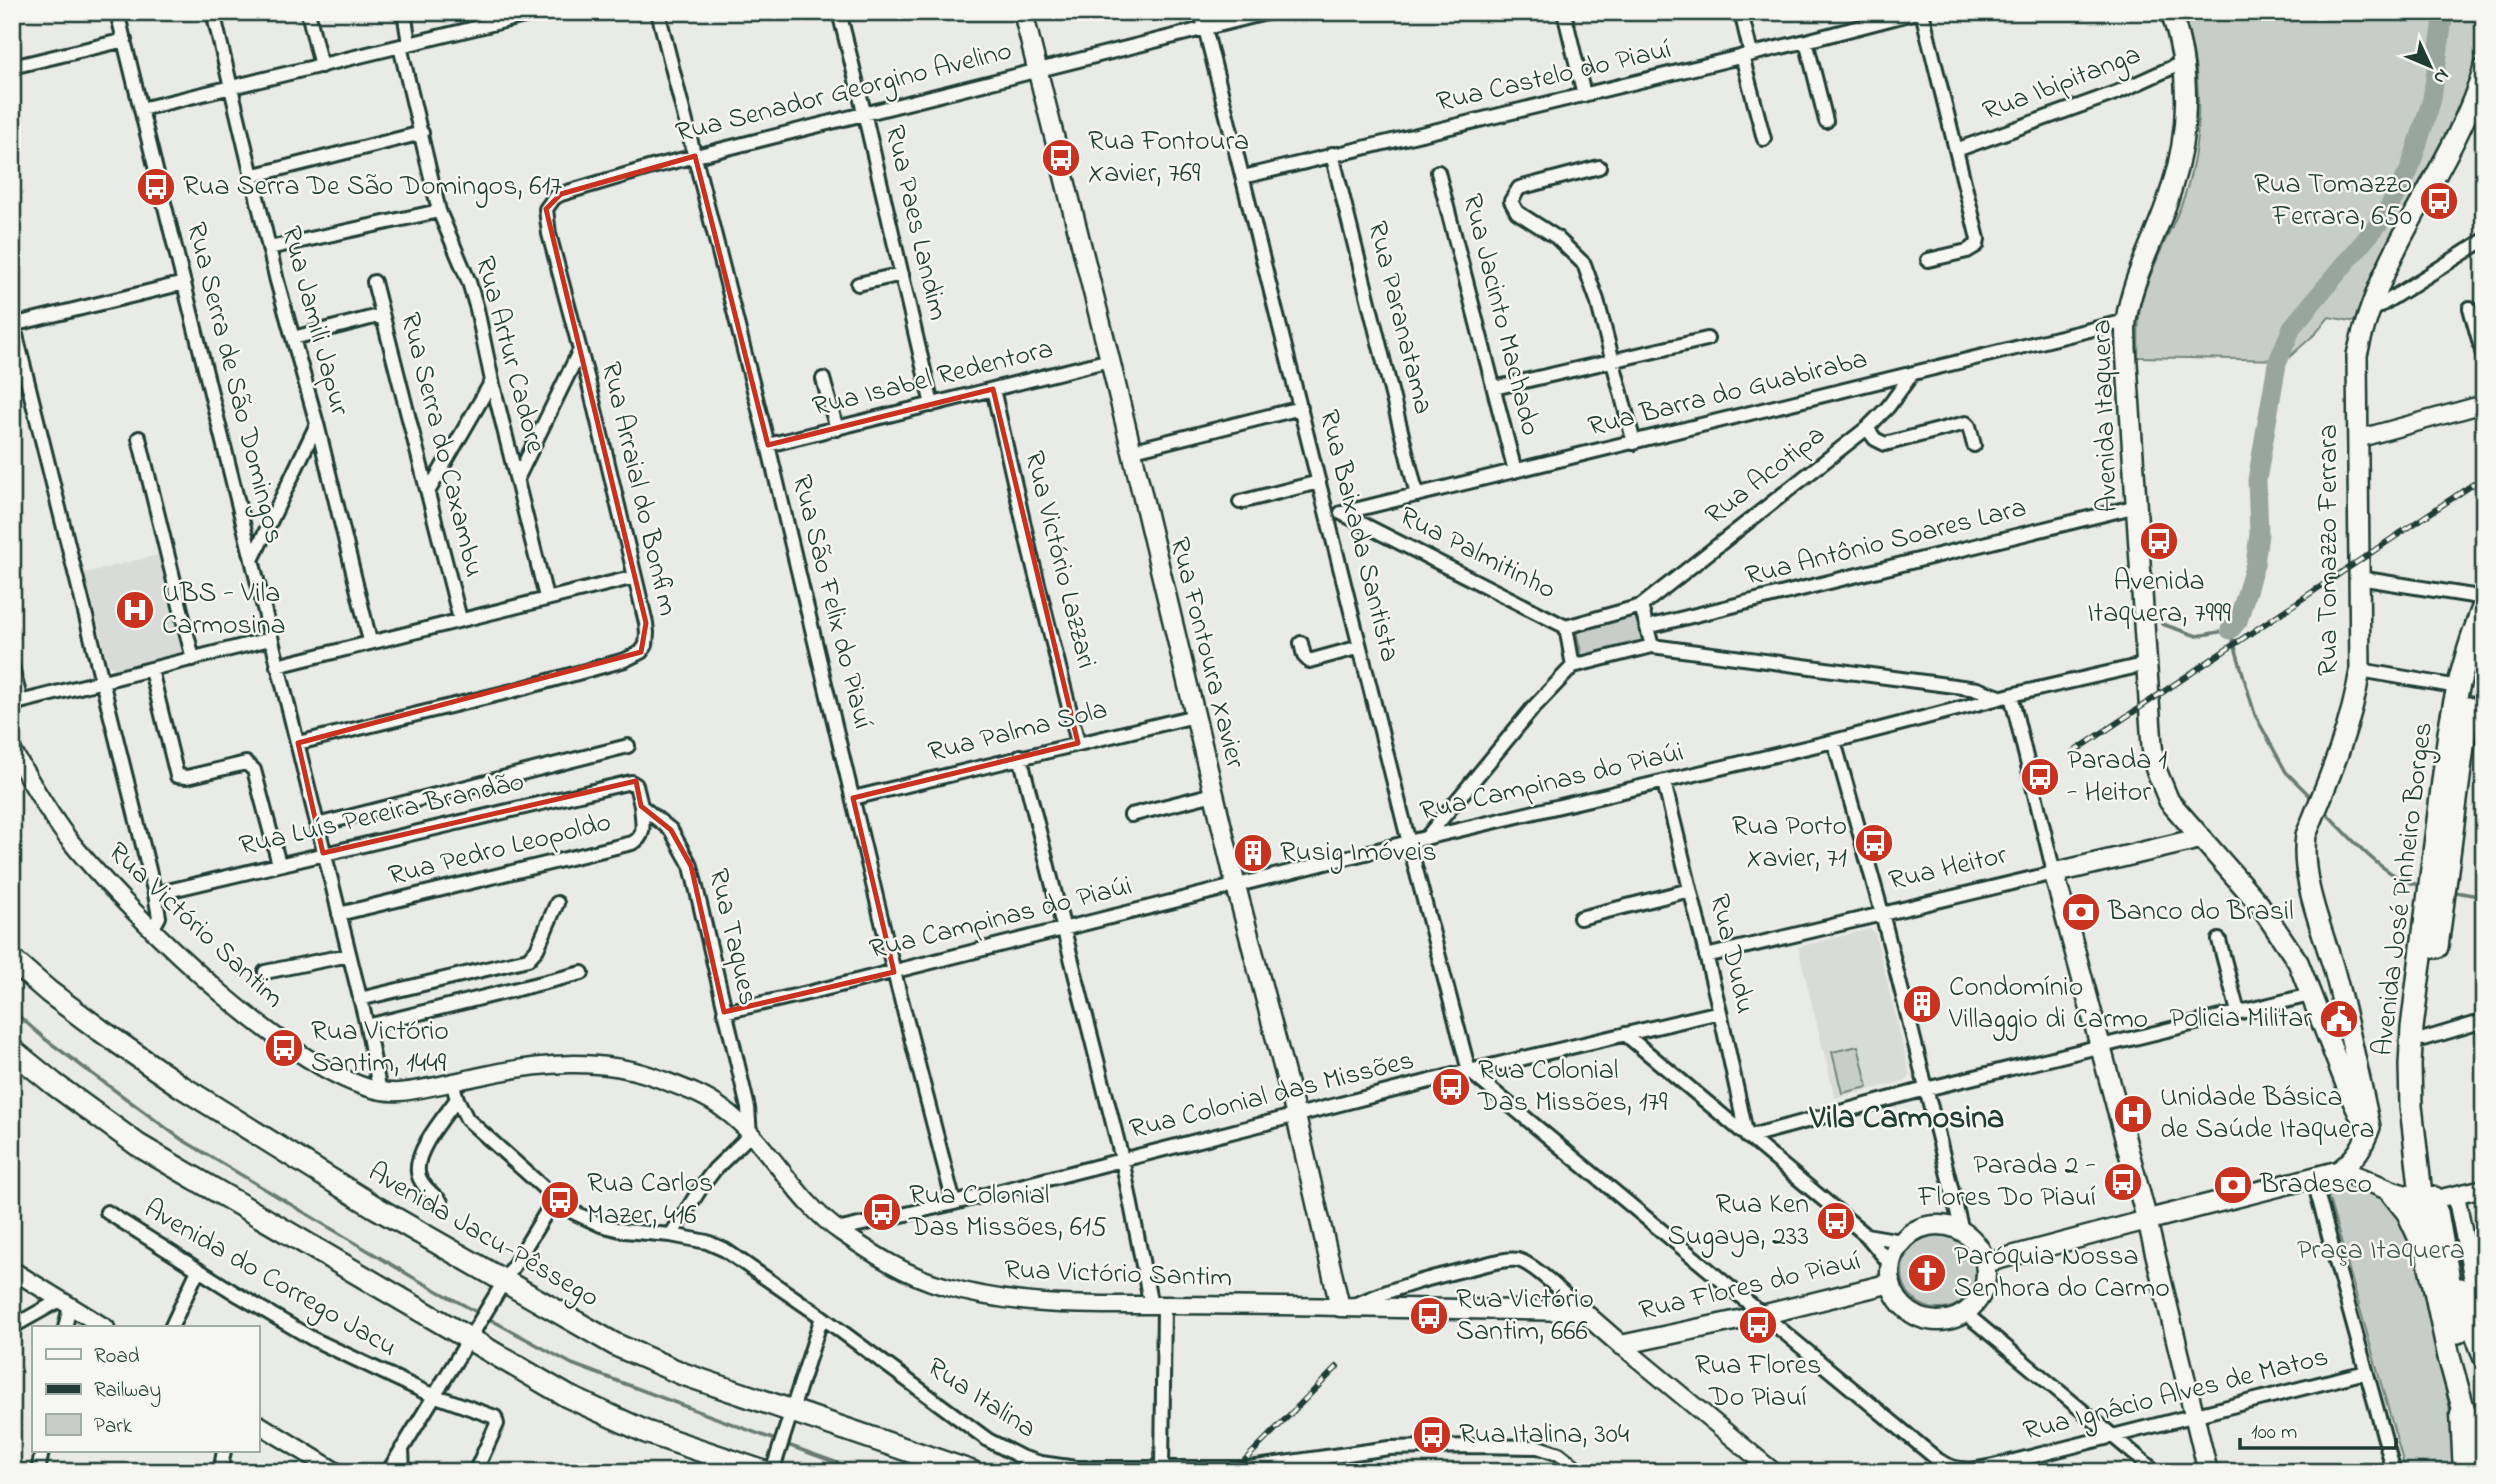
<svg xmlns="http://www.w3.org/2000/svg" width="2496" height="1484" font-family="'Indie Flower',sans-serif">
	<style>
		.built { fill: #d8dcd8 }
		.green { fill: #c7cec9; stroke: #73867e; stroke-width: 2 }
		.lines { fill: none; stroke-linecap: round; stroke-linejoin: round }
		.stream { stroke: #687c75; stroke-width: 3.5 }
		.river { stroke: #99a6a0; stroke-width: 19 }
		.minor-casing { stroke: #1f3d34; stroke-width: 18 }
		.tertiary-casing { stroke: #1f3d34; stroke-width: 21 }
		.secondary-casing { stroke: #1f3d34; stroke-width: 23 }
		.primary-casing { stroke: #1f3d34; stroke-width: 24 }
		.trunk-casing { stroke: #1f3d34; stroke-width: 26 }
		.minor { stroke: #f6f6f2; stroke-width: 12 }
		.tertiary { stroke: #f6f6f2; stroke-width: 16 }
		.secondary { stroke: #f6f6f2; stroke-width: 18 }
		.primary { stroke: #f6f6f2; stroke-width: 19 }
		.trunk { stroke: #f6f6f2; stroke-width: 21 }
		.rail-casing { stroke: #1f3d34; stroke-width: 6 }
		.rail { stroke: #f6f6f2; stroke-width: 3.5; stroke-dasharray: 10; stroke-linecap: butt }
		.marked { fill: none; stroke: #c8321e; stroke-width: 5; stroke-linejoin: round }
		.labels { text-anchor: middle; dominant-baseline: central; stroke-width: 5; stroke-linejoin: round; paint-order: stroke }
		.street-label { font-size: 28px; fill: #1f3d34; stroke: #f6f6f2 }
		.poi-label { font-size: 28px; fill: #1f3d34; stroke: #f6f6f2; text-anchor: start }
		.park-label { font-size: 28px; fill: #415a52; stroke: #f6f6f2 }
		.quarter-label { font-size: 32px; font-weight: bold; fill: #1f3d34; stroke: #f6f6f2 }
	</style>
	<rect width="100%" height="100%" fill="#e9ebe7"/>
	<filter id="ink" filterUnits="userSpaceOnUse"><feTurbulence type="fractalNoise" baseFrequency=".0143" numOctaves="2"/><feDisplacementMap in="SourceGraphic" scale="14" xChannelSelector="R" yChannelSelector="G"/><feConvolveMatrix kernelMatrix="1 2 1 2 8 2 1 2 1" color-interpolation-filters="sRGB"/></filter>
	<g filter="url(#ink)">
		<path class="built" d="M162 554 184 646 177 655 118 670 109 665 85 573Z
			M1870 929 1875 933 1910 1075 1906 1081 1835 1098 1798 947Z"/>
		<path class="green" d="M2182 12H2484V73L2367 324 2329 317 2316 333 2286 360 2138 357C2139 340 2137 319 2141 303 2150 270 2167 239 2180 208 2204 148 2204 73 2182 12Z
			M1638 612 1646 646 1583 661 1575 627Z
			M1858 1046 1868 1087 1842 1093 1832 1052Z
			M2342 1176 2387 1194 2417 1245 2425 1301 2449 1405 2454 1440 2453 1471 2406 1472 2324 1181Z
			M1902 1272a37 37 0 1 1 74 0a37 37 0 1 1-74 0Z"/>
		<g class="lines">
			<path class="stream" d="M2162 624 2197 636 2230 630 2255 715 2286 772 2314 800
				M2324 811C2352 838 2382 878 2422 886
				M2450 891 2484 897
				M12 1010 45 1039 181 1139 414 1278 572 1364 778 1441
				M785 1444 862 1472"/>
			<path class="river" d="M2230 630 2238 621 2255 564 2259 534 2257 480 2277 364 2292 327 2381 221 2409 171 2432 99 2444 12"/>
			<g class="minor-casing">
				<path id="minor" d="M117 12 367 1026 380 1092
					M213 12 277 281 317 424 370 641
					M308 12 321 66
					M404 12 409 43
					M658 12 768 445 894 972 954 1203
					M839 12 864 112 932 405
					M1201 12 1409 843 1469 1071 1938 1460C1962 1477 1988 1467 2014 1461L2366 1372
					M1564 12 1584 95
					M1741 12 1751 54
					M1922 12 1978 239 1977 245 1967 251 1928 260
					M1806 41 1826 121
					M400 46 439 211 469 282 477 309 492 381 546 597
					M1742 56 1764 139
					M12 67 125 40
					M2475 97 2484 116
					M141 109 541 12
					M1956 150 2118 92 2184 62
					M1332 154 1417 495
					M1599 167 1519 188 1511 201 1517 212 1556 237 1584 264 1597 300 1634 443
					M1438 172 1515 471
					M251 176 422 133
					M1243 177 1806 41 1917 12
					M269 248 439 211
					M374 282 460 619
					M858 284 902 274
					M2470 308 2484 358
					M2370 312 2484 240
					M12 319 155 894 159 917 153 928
					M12 325 184 283
					M293 338 382 315
					M823 379 837 429
					M1494 388 1707 339
					M993 389 1031 556 1078 743
					M1867 428 1875 439 1885 444 1966 423 1969 426 1974 445
					M139 438 193 659
					M768 445 1110 360
					M1130 451 1301 408
					M517 479 580 350
					M428 492 492 381
					M1240 502 1319 482
					M1341 513 1566 627
					M1342 513 2126 321
					M252 560 317 424
					M2359 578 2479 597
					M1641 606 1867 428 1888 407 1912 374
					M1647 627 2137 506
					M1301 643 1304 656 1309 661 1360 647
					M1652 646 1641 606 1566 627 1573 666 1652 646 1977 689 2000 697
					M277 666 635 577
					M12 667 21 702
					M151 670 177 776 187 777 246 763 254 770 279 864
					M2360 670 2447 685
					M12 704 270 639
					M1834 741 1882 913 1962 1231
					M298 743 512 691 625 660 641 652 646 645 647 633 646 623 588 380 549 234 546 209 554 198 561 194 652 167 1270 12
					M1020 756 1122 1159 1151 1306
					M1664 782 1720 1012 1747 1137 1926 1089 2310 995
					M853 798 1195 716
					M1131 815 1214 794
					M317 825 628 746
					M1426 838 1533 708 1573 666
					M155 894 631 782 636 785 641 806 671 830 691 866 748 1108 750 1135 715 1169 702 1186 671 1235
					M339 914 632 843C647 837 642 820 641 806
					M1580 918 1690 890
					M2219 940 2238 1012
					M1706 956 2054 873 2011 695
					M265 972 349 955
					M360 999 528 959 537 949 557 903
					M724 1012 812 992 1425 838 1834 741 2011 695 2147 664
					M367 1026 582 973
					M1625 1034 1866 1235 1890 1264
					M2424 1039 2484 1021
					M452 1082 457 1099 467 1119 555 1198 573 1212 601 1225 624 1231 671 1235 707 1242 725 1250 822 1317 988 1440 1021 1457 1041 1463 1076 1468H1249L1389 1448 1473 1446 1538 1447 1559 1454 1582 1472
					M2313 1178 2394 1472
					M441 1202C433 1194 419 1184 418 1172 415 1150 445 1116 457 1099
					M107 1212 235 1293 313 1339 425 1392 495 1417 497 1424 475 1472
					M837 1230 954 1203 1469 1071 1720 1012
					M1866 1235 1901 1241
					M1355 1305C1394 1287 1434 1277 1475 1267 1488 1264 1505 1258 1518 1260 1535 1264 1569 1299 1582 1311
					M1965 1313 2156 1472
					M12 1327 60 1300
					M65 1328 70 1306
					M171 1328 198 1270
					M402 1448 403 1472
					M1162 1468 1164 1305
					M38 1472 42 1451
					M220 1472 224 1451
					M388 1472 555 1198
					M772 1472 822 1317"/>
			</g>
			<g class="tertiary-casing">
				<path id="tertiary" d="M2357 439 2484 404
					M12 750C31 781 48 814 71 842 125 909 312 1098 399 1092 425 1090 451 1082 476 1077 537 1063 600 1056 660 1079 681 1087 705 1095 723 1109 769 1142 794 1200 841 1232 873 1254 907 1276 944 1286 1018 1308 1093 1305 1169 1305 1226 1305 1283 1306 1340 1307
					M2456 1195 2483 1330
					M2445 1197 2484 1188
					M12 1270 106 1328
					M1621 1345 1774 1472
					M2459 1413 2462 1472
					M257 1423 337 1472"/>
			</g>
			<g class="secondary-casing">
				<path id="secondary" d="M1023 12 1110 360 1236 886 1296 1116 1340 1307 1582 1311 1621 1345 1762 1315 1891 1283
					M1890 1273a48 48 0 1 1 96 0a48 48 0 1 1-96 0Z
					M1985 1263 2147 1220 2208 1472"/>
			</g>
			<g class="primary-casing">
				<path id="primary" d="M2171 12C2191 70 2190 132 2171 190 2158 234 2132 276 2126 321 2125 330 2126 339 2126 348L2152 746 2155 767 2169 801 2259 904 2298 962 2351 1097 2358 1112 2370 1127
					M2202 838 2054 873 2147 1220 2339 1171C2377 1180 2395 1201 2435 1197
					M2339 1171C2356 1158 2363 1147 2370 1127 2359 1074 2348 1022 2334 970 2322 928 2300 880 2306 835 2328 781 2351 728 2360 670L2357 355C2367 311 2386 266 2408 226 2436 174 2467 125 2484 68"/>
			</g>
			<g class="trunk-casing">
				<path id="trunk" d="M2437 947 2468 708
					M12 960 49 992 100 1030 182 1087 375 1207 616 1345 683 1374 972 1472
					M12 1050 54 1084 138 1145 567 1396 646 1432 764 1472
					M2392 1193 2408 1213 2421 1241
					M2437 1212 2458 1332
					M2460 1289 2484 1356
					M2481 1472 2449 1357 2428 1257 2411 1106 2410 1065 2412 1028 2449 733C2456 688 2468 647 2484 605"/>
			</g>
			<use href="#minor" class="minor"/>
			<use href="#tertiary" class="tertiary"/>
			<use href="#secondary" class="secondary"/>
			<use href="#primary" class="primary"/>
			<use href="#trunk" class="trunk"/>
			<g class="rail-casing">
				<path id="rail" d="M2072 753 2484 477
					M1233 1472 1337 1367"/>
			</g>
			<use href="#rail" class="rail"/>
		</g>
	</g>
	<path class="marked" d="M695 156 768 445 993 389 1078 743 853 798 894 972 724 1012 691 866 671 830 641 806 636 781 323 853 298 743 641 652 646 623 546 209 561 194Z"/>
	<defs>
		<g id="bus-disc" transform="scale(2.0125)"><circle r="9.5" fill="#c8321e" stroke="#f6f6f2"/><path d="M-5-6H5V4H4V6H2V4H-2V6H-4V4H-5ZM-3.5-4V0h7V-4ZM-3.5 1.2v1.5H-2V1.2ZM2 1.2v1.5H3.5V1.2Z" fill="#fff"/></g>
		<g id="hospital-disc" transform="scale(2.0125)"><circle r="9.5" fill="#c8321e" stroke="#f6f6f2"/><path d="M-5-5h3v3.5h4V-5h3V5h-3V1.5h-4V5h-3Z" fill="#fff"/></g>
		<g id="building-disc" transform="scale(2.0125)"><circle r="9.5" fill="#c8321e" stroke="#f6f6f2"/><path d="M-4-6H4V6H1V3H-1V6H-4ZM-2.5-4.3h1.7v1.8h-1.7ZM.8-4.3h1.7v1.8H.8ZM-2.5-1h1.7V.8h-1.7ZM.8-1h1.7V.8H.8Z" fill="#fff"/></g>
		<g id="bank-disc" transform="scale(2.0125)"><circle r="9.5" fill="#c8321e" stroke="#f6f6f2"/><path d="M-6-4H6V4H-6ZM0-2.3a2.3 2.3 0 1 0 0 4.6a2.3 2.3 0 1 0 0-4.6Z" fill="#fff"/></g>
		<g id="civic-disc" transform="scale(2.0125)"><circle r="9.5" fill="#c8321e" stroke="#f6f6f2"/><path d="M-.6-6.5H3V-4.5H.6V-3L4-1V1h2V6H-6V1h2V-1L-.6-3ZM-1.2 2.5V6h2.4V2.5Z" fill="#fff"/></g>
		<g id="church-disc" transform="scale(2.0125)"><circle r="9.5" fill="#c8321e" stroke="#f6f6f2"/><path d="M-1.2-6h2.4v3.5h3.3v2.4h-3.3V6h-2.4V-.1h-3.3v-2.4h3.3Z" fill="#fff"/></g>
	</defs>
	<g fill-rule="evenodd">
		<use href="#bus-disc" x="1061" y="158"/>
		<use href="#bus-disc" x="156" y="187"/>
		<use href="#bus-disc" x="2439" y="201"/>
		<use href="#bus-disc" x="2159" y="541"/>
		<use href="#hospital-disc" x="135" y="610"/>
		<use href="#bus-disc" x="2040" y="777"/>
		<use href="#bus-disc" x="1874" y="843"/>
		<use href="#building-disc" x="1253" y="853"/>
		<use href="#bank-disc" x="2081" y="912"/>
		<use href="#building-disc" x="1922" y="1004"/>
		<use href="#civic-disc" x="2339" y="1019"/>
		<use href="#bus-disc" x="284" y="1048"/>
		<use href="#bus-disc" x="1451" y="1087"/>
		<use href="#hospital-disc" x="2133" y="1114"/>
		<use href="#bus-disc" x="2123" y="1182"/>
		<use href="#bank-disc" x="2233" y="1185"/>
		<use href="#bus-disc" x="560" y="1200"/>
		<use href="#bus-disc" x="882" y="1212"/>
		<use href="#bus-disc" x="1836" y="1221"/>
		<use href="#church-disc" x="1927" y="1273"/>
		<use href="#bus-disc" x="1429" y="1316"/>
		<use href="#bus-disc" x="1758" y="1325"/>
		<use href="#bus-disc" x="1432" y="1435"/>
	</g>
	<g class="labels">
		<g class="street-label">
			<text transform="translate(1554 77) rotate(-13)">Rua Castelo do Piauí</text>
			<text transform="translate(2062 84) rotate(-21)">Rua Ibipitanga</text>
			<text transform="translate(844 93) rotate(-14)">Rua Senador Georgino Avelino</text>
			<text transform="translate(915 223) rotate(77)">Rua Paes Landim</text>
			<text transform="translate(1500 315) rotate(76)">Rua Jacinto Machado</text>
			<text transform="translate(1399 318) rotate(76)">Rua Paranatama</text>
			<text transform="translate(314 321) rotate(75)">Rua Jamili Japur</text>
			<text transform="translate(509 355) rotate(75)">Rua Artur Cadore</text>
			<text transform="translate(933 379) rotate(-14)">Rua Isabel Redentora</text>
			<text transform="translate(234 383) rotate(76)">Rua Serra de São Domingos</text>
			<text transform="translate(1728 394) rotate(-14)">Rua Barra do Guabiraba</text>
			<text transform="translate(2106 416) rotate(-92)">Avenida Itaquera</text>
			<text transform="translate(441 445) rotate(76)">Rua Serra do Caxambu</text>
			<text transform="translate(1766 476) rotate(-38)">Rua Acotipa</text>
			<text transform="translate(638 489) rotate(77)">Rua Arraial do Bonfim</text>
			<text transform="translate(1358 536) rotate(76)">Rua Baixada Santista</text>
			<text transform="translate(1886 543) rotate(-14)">Rua Antônio Soares Lara</text>
			<text transform="translate(2329 550) rotate(-90)">Rua Tomazzo Ferrara</text>
			<text transform="translate(1477 554) rotate(27)">Rua Palmitinho</text>
			<text transform="translate(1059 560) rotate(76)">Rua Victório Lazzari</text>
			<text transform="translate(831 602) rotate(76)">Rua São Felix do Piauí</text>
			<text transform="translate(1206 653) rotate(76)">Rua Fontoura Xavier</text>
			<text transform="translate(1018 732) rotate(-14)">Rua Palma Sola</text>
			<text transform="translate(1552 783) rotate(-13)">Rua Campinas do Piaúi</text>
			<text transform="translate(382 815) rotate(-13)">Rua Luís Pereira Brandão</text>
			<text transform="translate(500 850) rotate(-14)">Rua Pedro Leopoldo</text>
			<text transform="translate(1948 869) rotate(-13)">Rua Heitor</text>
			<text transform="translate(2404 889) rotate(-83)">Avenida José Pinheiro Borges</text>
			<text transform="translate(1001 919) rotate(-14)">Rua Campinas do Piaúi</text>
			<text transform="translate(195 926) rotate(43)">Rua Victório Santim</text>
			<text transform="translate(732 937) rotate(77)">Rua Taques</text>
			<text transform="translate(1731 954) rotate(77)">Rua Dudu</text>
			<text transform="translate(1272 1096) rotate(-14)">Rua Colonial das Missões</text>
			<text transform="translate(483 1236) rotate(30)">Avenida Jacu-Pêssego</text>
			<text transform="translate(1118 1275) rotate(2)">Rua Victório Santim</text>
			<text transform="translate(270 1279) rotate(30)">Avenida do Corrego Jacu</text>
			<text transform="translate(1750 1287) rotate(-13)">Rua Flores do Piauí</text>
			<text transform="translate(2176 1395) rotate(-14)">Rua Ignácio Alves de Matos</text>
			<text transform="translate(981 1399) rotate(33)">Rua Italina</text>
		</g>
		<g class="poi-label">
			<text x="1088" y="142">Rua Fontoura<tspan x="1088" dy="32">Xavier, 769</tspan></text>
			<text x="2412" y="185" text-anchor="end">Rua Tomazzo<tspan x="2412" dy="32">Ferrara, 650</tspan></text>
			<text x="183" y="187">Rua Serra De São Domingos, 617</text>
			<text x="2159" y="582" text-anchor="middle">Avenida<tspan x="2159" dy="32">Itaquera, 7999</tspan></text>
			<text x="162" y="594">UBS - Vila<tspan x="162" dy="32">Carmosina</tspan></text>
			<text x="2067" y="761">Parada 1<tspan x="2067" dy="32">- Heitor</tspan></text>
			<text x="1847" y="827" text-anchor="end">Rua Porto<tspan x="1847" dy="32">Xavier, 71</tspan></text>
			<text x="1280" y="853">Rusig Imóveis</text>
			<text x="2108" y="912">Banco do Brasil</text>
			<text x="1949" y="988">Condomínio<tspan x="1949" dy="32">Villaggio di Carmo</tspan></text>
			<text x="2312" y="1019" text-anchor="end">Policia Militar</text>
			<text x="311" y="1032">Rua Victório<tspan x="311" dy="32">Santim, 1449</tspan></text>
			<text x="1478" y="1071">Rua Colonial<tspan x="1478" dy="32">Das Missões, 179</tspan></text>
			<text x="2160" y="1098">Unidade Básica<tspan x="2160" dy="32">de Saúde Itaquera</tspan></text>
			<text x="2096" y="1166" text-anchor="end">Parada 2 -<tspan x="2096" dy="32">Flores Do Piauí</tspan></text>
			<text x="587" y="1184">Rua Carlos<tspan x="587" dy="32">Mazer, 416</tspan></text>
			<text x="2260" y="1185">Bradesco</text>
			<text x="909" y="1196">Rua Colonial<tspan x="909" dy="32">Das Missões, 615</tspan></text>
			<text x="1809" y="1205" text-anchor="end">Rua Ken<tspan x="1809" dy="32">Sugaya, 233</tspan></text>
			<text x="1954" y="1257">Paróquia Nossa<tspan x="1954" dy="32">Senhora do Carmo</tspan></text>
			<text x="1456" y="1300">Rua Victório<tspan x="1456" dy="32">Santim, 666</tspan></text>
			<text x="1758" y="1366" text-anchor="middle">Rua Flores<tspan x="1758" dy="32">Do Piauí</tspan></text>
			<text x="1459" y="1435">Rua Italina, 304</text>
		</g>
		<g class="park-label">
			<text x="2381" y="1251">Praça Itaquera</text>
		</g>
		<g class="quarter-label">
			<text x="1907" y="1119">Vila Carmosina</text>
		</g>
	</g>
	<rect width="2496" height="1484" fill="none" stroke="#f6f6f2" stroke-width="42"/>
	<rect x="21" y="21" width="2454" height="1442" fill="none" stroke="#1f3d34" stroke-width="2.5" filter="url(#ink)"/>
	<rect x="32" y="1326" width="228" height="126" fill="#f6f6f2" stroke="#a0aca6" stroke-width="2"/>
	<rect x="46" y="1349" width="35" height="10" fill="#f6f6f2" stroke="#a0aca6" stroke-width="2"/>
	<text x="94" y="1362" font-size="21" fill="#1f3d34">Road</text>
	<rect x="46" y="1384" width="35" height="10" fill="#1f3d34" stroke="#a0aca6" stroke-width="2"/>
	<text x="94" y="1396" font-size="21" fill="#1f3d34">Railway</text>
	<rect x="46" y="1414" width="35" height="21" fill="#c7cec9" stroke="#a0aca6" stroke-width="2"/>
	<text x="94" y="1432" font-size="21" fill="#1f3d34">Park</text>
	<g transform="translate(2430 66) rotate(134)" stroke="#f6f6f2" stroke-width="5" paint-order="stroke">
	<path d="M0-5L12 26L0 18L-12 26Z" fill="#1f3d34"/>
	<text y="-10" font-size="19" font-weight="bold" text-anchor="middle" fill="#1f3d34">N</text>
	</g>
	<path d="M2240 1438v10h156v-10" fill="none" stroke="#1f3d34" stroke-width="3.5"/>
	<text x="2251" y="1438" font-size="21" fill="#1f3d34" stroke="#f6f6f2" stroke-width="5" paint-order="stroke">100 m</text>
</svg>
